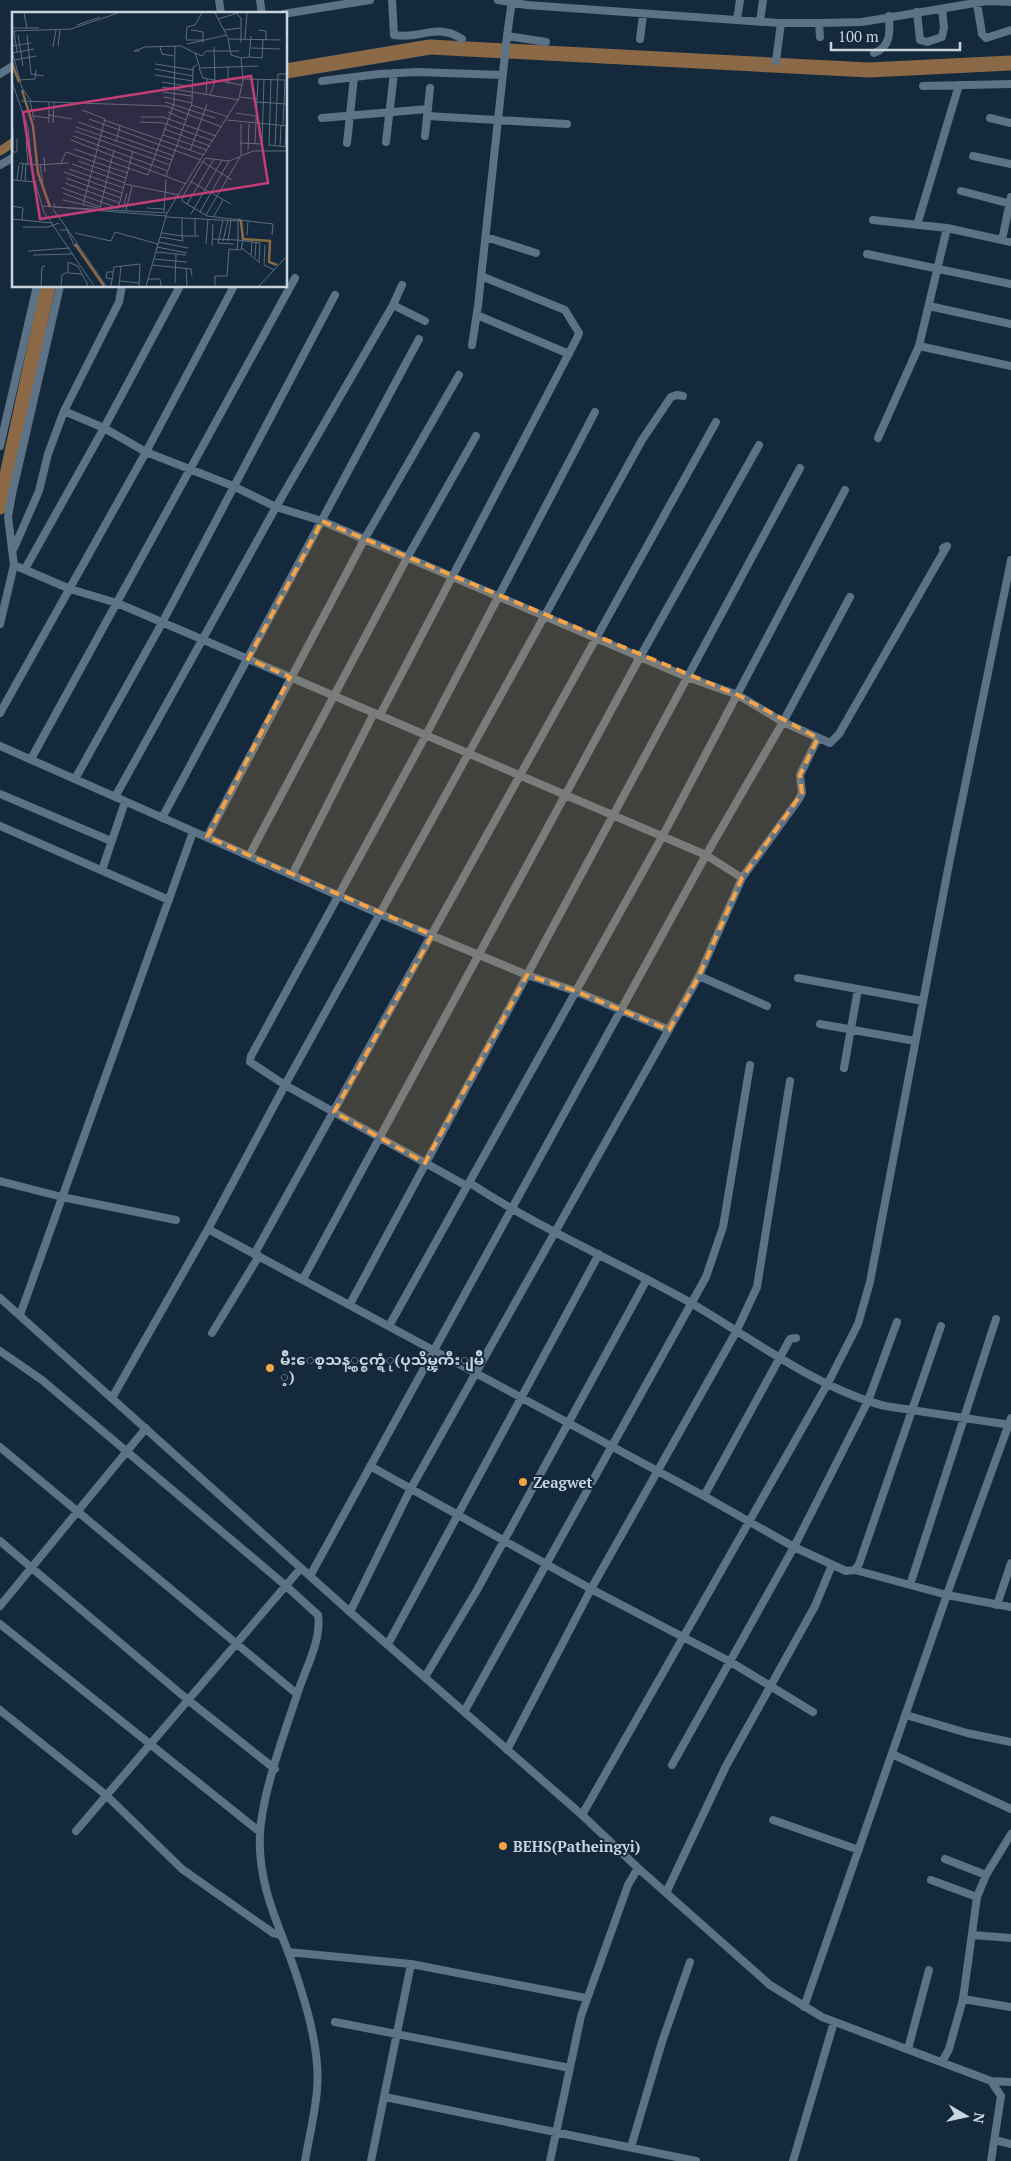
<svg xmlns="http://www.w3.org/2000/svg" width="1011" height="2161" font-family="'PT Serif','Noto Sans Myanmar',serif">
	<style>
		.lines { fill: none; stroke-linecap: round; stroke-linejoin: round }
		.canal { stroke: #8b6846; stroke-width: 9 }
		.river { stroke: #8b6846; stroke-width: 15 }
		.street { stroke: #5b7287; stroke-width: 8 }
		.marked { fill: #f5a346; fill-opacity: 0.2; stroke: #f5a346; stroke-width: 4; stroke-dasharray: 10 6; stroke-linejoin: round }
		.poi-dot { fill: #f5a346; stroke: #14293b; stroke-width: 2 }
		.labels { text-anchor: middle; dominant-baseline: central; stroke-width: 4; stroke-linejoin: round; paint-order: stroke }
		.poi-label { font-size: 15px; font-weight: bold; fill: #c8d5e0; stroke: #14293b; text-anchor: start }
		.inset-river { fill: none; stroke: #8b6846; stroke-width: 2.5 }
		.inset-road { fill: none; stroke: #5c6e7d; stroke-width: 1 }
		.view { fill: #c33e76; fill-opacity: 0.15; stroke: #c33e76; stroke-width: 2.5 }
		.inset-edge { fill: none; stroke: #c8d5e0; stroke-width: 2.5 }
	</style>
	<rect width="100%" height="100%" fill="#14293b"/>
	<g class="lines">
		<path class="canal" d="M0 151 14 142"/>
		<path class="river" d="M286 71 430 47 869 70 1011 63
			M0 507 48 286"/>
		<path class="street" d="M219 0 221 14
			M260 0 262 14
			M392 0 394 35C421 40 435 22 462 39
			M498 0 527 5 779 23H819L862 22 987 1 1011 2
			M512 0 507 36 546 42
			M977 3 982 34 986 38 1011 30
			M917 12 920 40 927 42 942 37 944 27 942 9
			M283 14 370 0
			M737 20 740 0
			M760 22 763 0
			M819 23 820 37
			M640 39 643 15
			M874 53C891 47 890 32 889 16
			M776 61 781 23
			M0 74 14 65
			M322 81 379 74 417 72 503 75
			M923 86 1011 84
			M427 116 567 124
			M322 118 428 109
			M990 118 1011 123
			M425 136 430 88
			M386 142 394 73
			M347 143 354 77
			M973 156 1011 164
			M0 165 14 157
			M961 191 1011 204
			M873 220 947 228 1011 242
			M917 225 959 85
			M486 237 536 253
			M1002 240 1011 197
			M867 254 1011 284
			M393 305 425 321
			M929 306 1011 324
			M477 315 569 354
			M472 345 478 306 507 36
			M919 346 1011 366
			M64 411 104 428 146 452 233 486 276 507 322 521 687 677 738 695 783 722 830 743 839 734 947 546 943 548
			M595 412 426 735 251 1056 250 1062 285 1085 465 1185 470 1183C540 1229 618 1262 691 1303 751 1338 818 1389 885 1406L1011 1425
			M878 438 919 346 947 228
			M0 446 37 286
			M14 548 39 491 48 454 64 411 119 302 122 286
			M14 565 70 589 117 603 706 855 742 878
			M25 569 104 428 180 286
			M0 624 14 565 8 517 12 494 60 286
			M0 713 146 452 234 286
			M380 715 578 336 579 333 565 310 481 276
			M0 746 380 914 527 975 575 991 669 1030
			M31 759 295 278
			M75 779 162 623 335 295
			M0 794 111 841
			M115 797 276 507 393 305 402 285
			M162 818 419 339
			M0 826 169 900
			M207 837 364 540 459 375
			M249 856 407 558 476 436
			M102 870 125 802
			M292 875 374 713
			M699 976 767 1006
			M798 978 923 1001
			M820 1024 915 1041
			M844 1068 858 989
			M0 1181 62 1197 176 1220
			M208 1229 704 1496 794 1547 846 1571 855 1570 859 1564 941 1326
			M255 1253 716 422
			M303 1279 640 657 759 445
			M0 1298 350 1612 582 1815 638 1868 770 1985 822 2017 991 2081 1001 2096 991 2161
			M350 1304 800 468
			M20 1315 193 832
			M389 1326 662 837 845 490
			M212 1333 259 1256
			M0 1351 42 1380 285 1585 318 1615C322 1641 304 1671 297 1695 284 1734 262 1794 260 1834 257 1893 286 1936 301 1990 311 2021 320 2057 317 2090 315 2114 309 2138 305 2161
			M112 1398 208 1229 285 1085 642 440 671 397 677 395 683 396
			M0 1447 297 1694
			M370 1466 591 1589 729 1661 813 1712
			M704 1496 790 1339 796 1338
			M0 1541 188 1700 275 1769
			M855 1570 947 1595 1011 1607
			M310 1576 706 855 783 722 850 597
			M910 1585 996 1319
			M997 1605 1011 1563
			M0 1606 146 1428
			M350 1612 410 1490 699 976 742 878 799 799 802 793 800 775 818 738
			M0 1624 260 1832
			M388 1644 599 1254
			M425 1677 477 1590 647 1279
			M0 1710 106 1795 182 1869 273 1933 281 1935
			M464 1712 706 1277 723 1227 750 1065
			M906 1715 967 1733 1011 1742
			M507 1750 591 1589 736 1332 757 1287 790 1081
			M892 1754 1011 1809
			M672 1765 794 1547 868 1401 897 1322
			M582 1815 828 1383 858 1324 870 1282 949 864 1011 560
			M773 1820 859 1850
			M76 1831 301 1568
			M945 1859 986 1875
			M931 1880 977 1897
			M666 1893 726 1766 815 1606 832 1565
			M973 1935 1011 1938
			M288 1952 411 1964 586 1998
			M963 1999 1011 2007
			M804 2007 951 1583 1011 1418
			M335 2022 570 2068
			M908 2049 929 1970
			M942 2062 949 2049 963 1999 977 1897 986 1875 1011 1834
			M991 2081 1011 2082
			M385 2097 696 2161
			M995 2140 1011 2144
			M631 2147 662 2042 690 1962
			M371 2161 411 1964
			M550 2161 581 2016 628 1885 638 1868
			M793 2161 834 2022"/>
	</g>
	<path class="marked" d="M322 521 738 695 818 738 800 775 802 793 742 878 699 976 669 1030 575 991 527 975 425 1163 334 1112 432 935 207 837 290 677 248 659Z"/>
	<g class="poi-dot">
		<circle cx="270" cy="1368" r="5"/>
		<circle cx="523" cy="1482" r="5"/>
		<circle cx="503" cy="1846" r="5"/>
	</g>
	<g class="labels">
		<g class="poi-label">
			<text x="280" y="1359">မ်ိဳးေစ့သန့္စင္စက္ရံု(ပုသိမ္ၾကီးျမိဳ<tspan x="280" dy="17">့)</tspan></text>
			<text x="533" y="1482">Zeagwet</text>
			<text x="513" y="1846">BEHS(Patheingyi)</text>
		</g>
	</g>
	<g transform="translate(12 12)">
		<rect width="275" height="275" fill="#14293b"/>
		<path class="inset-river" d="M0 51 7 70M10 78 21 114 26 161 38 195M226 207 229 209 231 227 258 229 257 250 265 253M63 232 92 274"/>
		<path class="inset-road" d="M12 1 15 16M225 2 229 6V31M206 7 226 1M65 13 88 5M0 16H27M179 18 191 20V31M212 18 228 16M247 18 254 19V28M0 19 59 17 106 1M2 19 5 40M6 23 11 54M15 23 19 62 32 64M174 27 175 15 183 13 190 1M217 27 269 28M233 27 235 1M174 28H191M175 32 215 23M0 34 19 31M46 34 48 18M41 35 44 18M148 35 150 42 162 44M239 36 268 37M0 39 10 76 19 89M128 39H122L133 35 169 34 183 41 188 56 246 54M0 41 22 37M183 41 190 44 194 39H227M237 45 250 46 251 28M229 46 237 45 239 24M2 48 24 44M143 52 182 58M216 54V72M187 56 191 66 230 73M143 57 181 64M143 63 181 69M231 67 274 68M259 67 257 133 275 135M7 68 23 67 24 58M0 70 16 116 21 163 32 200 82 274M150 70 181 75M150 75 227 88M151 80 180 84M194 83 195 67M198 83 203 69 202 35M152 85 180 91 154 164M228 85 245 87M9 89 154 94 210 115M18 89 22 108M153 90 203 106M180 90 181 55 185 53M245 90 275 92M179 93 217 105M70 98 93 107 71 193M156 100 174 108M224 101 244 104M36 103 60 107M21 104 37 106M129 105H151L204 124M77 107 189 148M92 108 192 143M215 108 275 114M66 110 162 144M128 110 151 111 201 129M37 111V90M41 111 42 90M229 112V143M271 113 273 68M64 115 160 148M152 117 198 134M63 119 158 153M151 123 195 138M61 124 156 159M59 128 174 172M14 129 16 153M104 130 108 114M228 131 250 132 252 67M243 131 246 67M263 134 266 62H275M268 135 269 113M273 135 274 114M62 137 136 163 162 92 163 34M236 138 237 112M178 139 195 92M1 140V116M1 140H5V127M32 145 33 160M66 149 114 166M191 150 220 168M7 151 24 153V149M49 151 54 140 97 155M28 152 31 171M60 152 113 171M24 153 57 151M97 155 116 161M57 157 112 176M52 160 110 181M54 166 109 186M0 168 23 170M5 168 7 153M9 168 11 152M13 169 14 152M178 169 219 192M53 171 108 191M113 172 167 183M50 176 106 196M51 181 88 195M51 188 86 196M42 191 43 195 155 201M175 192 202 147M0 194 11 196 10 208M31 194 154 204M88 196 102 138M135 196 152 197M41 197 56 218M106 197 121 139M111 197 115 181M114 198 120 174M152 200 154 168M188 200 217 149M179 202 210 148M194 203 228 145M202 204 211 188M154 205 226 209V228L240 230 239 243M170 206V224H187M183 206V224M0 207 40 211M211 208 206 231 222 232M236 209 261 212 260 223M11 215H36L47 211M48 218H56L94 274M55 218 63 235M63 221 99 229 103 220 146 232M235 223 236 209 195 204 170 189 171 184 193 146 217 149 241 139H275M148 225 171 229 170 224 149 221M200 227 226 228 225 238M211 229 216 208M216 229 219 208M146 230 176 236M240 230 248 231 247 250M194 232 196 207M253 233 252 253 262 258M200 234 201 212M145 235 175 241M230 236 248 251M16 239 58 236M144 240 174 243M21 243 61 242M243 245 244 230M142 247 175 250M140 253 179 257 180 264M174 257 175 274M70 262 56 261V250L66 254 73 268 75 271V274M100 267 94 266 95 260H101M136 267H148L149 274M108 269 127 271M163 271 164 242M29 274 30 255 33 254M49 274 50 263 55 260M99 274 102 255 128 252 127 274M107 274 109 254M134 274 155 201 227 86 231 68 229 46 219 43 216 26 203 1M203 274V264H215L217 237 229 238 231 228M247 274 275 244"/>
		<path class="view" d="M239 64 256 171 28 207 11 100Z"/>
		<rect width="275" height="275" class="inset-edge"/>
	</g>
	<g transform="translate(966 2116) rotate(99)" stroke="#14293b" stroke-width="4" paint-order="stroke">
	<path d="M0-4L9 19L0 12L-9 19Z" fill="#c8d5e0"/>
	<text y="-8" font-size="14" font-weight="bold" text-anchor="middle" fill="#c8d5e0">N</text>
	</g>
	<path d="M831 42v8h129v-8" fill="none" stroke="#c8d5e0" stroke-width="2.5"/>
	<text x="838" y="42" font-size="15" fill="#c8d5e0" stroke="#14293b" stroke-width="4" paint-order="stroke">100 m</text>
</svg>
